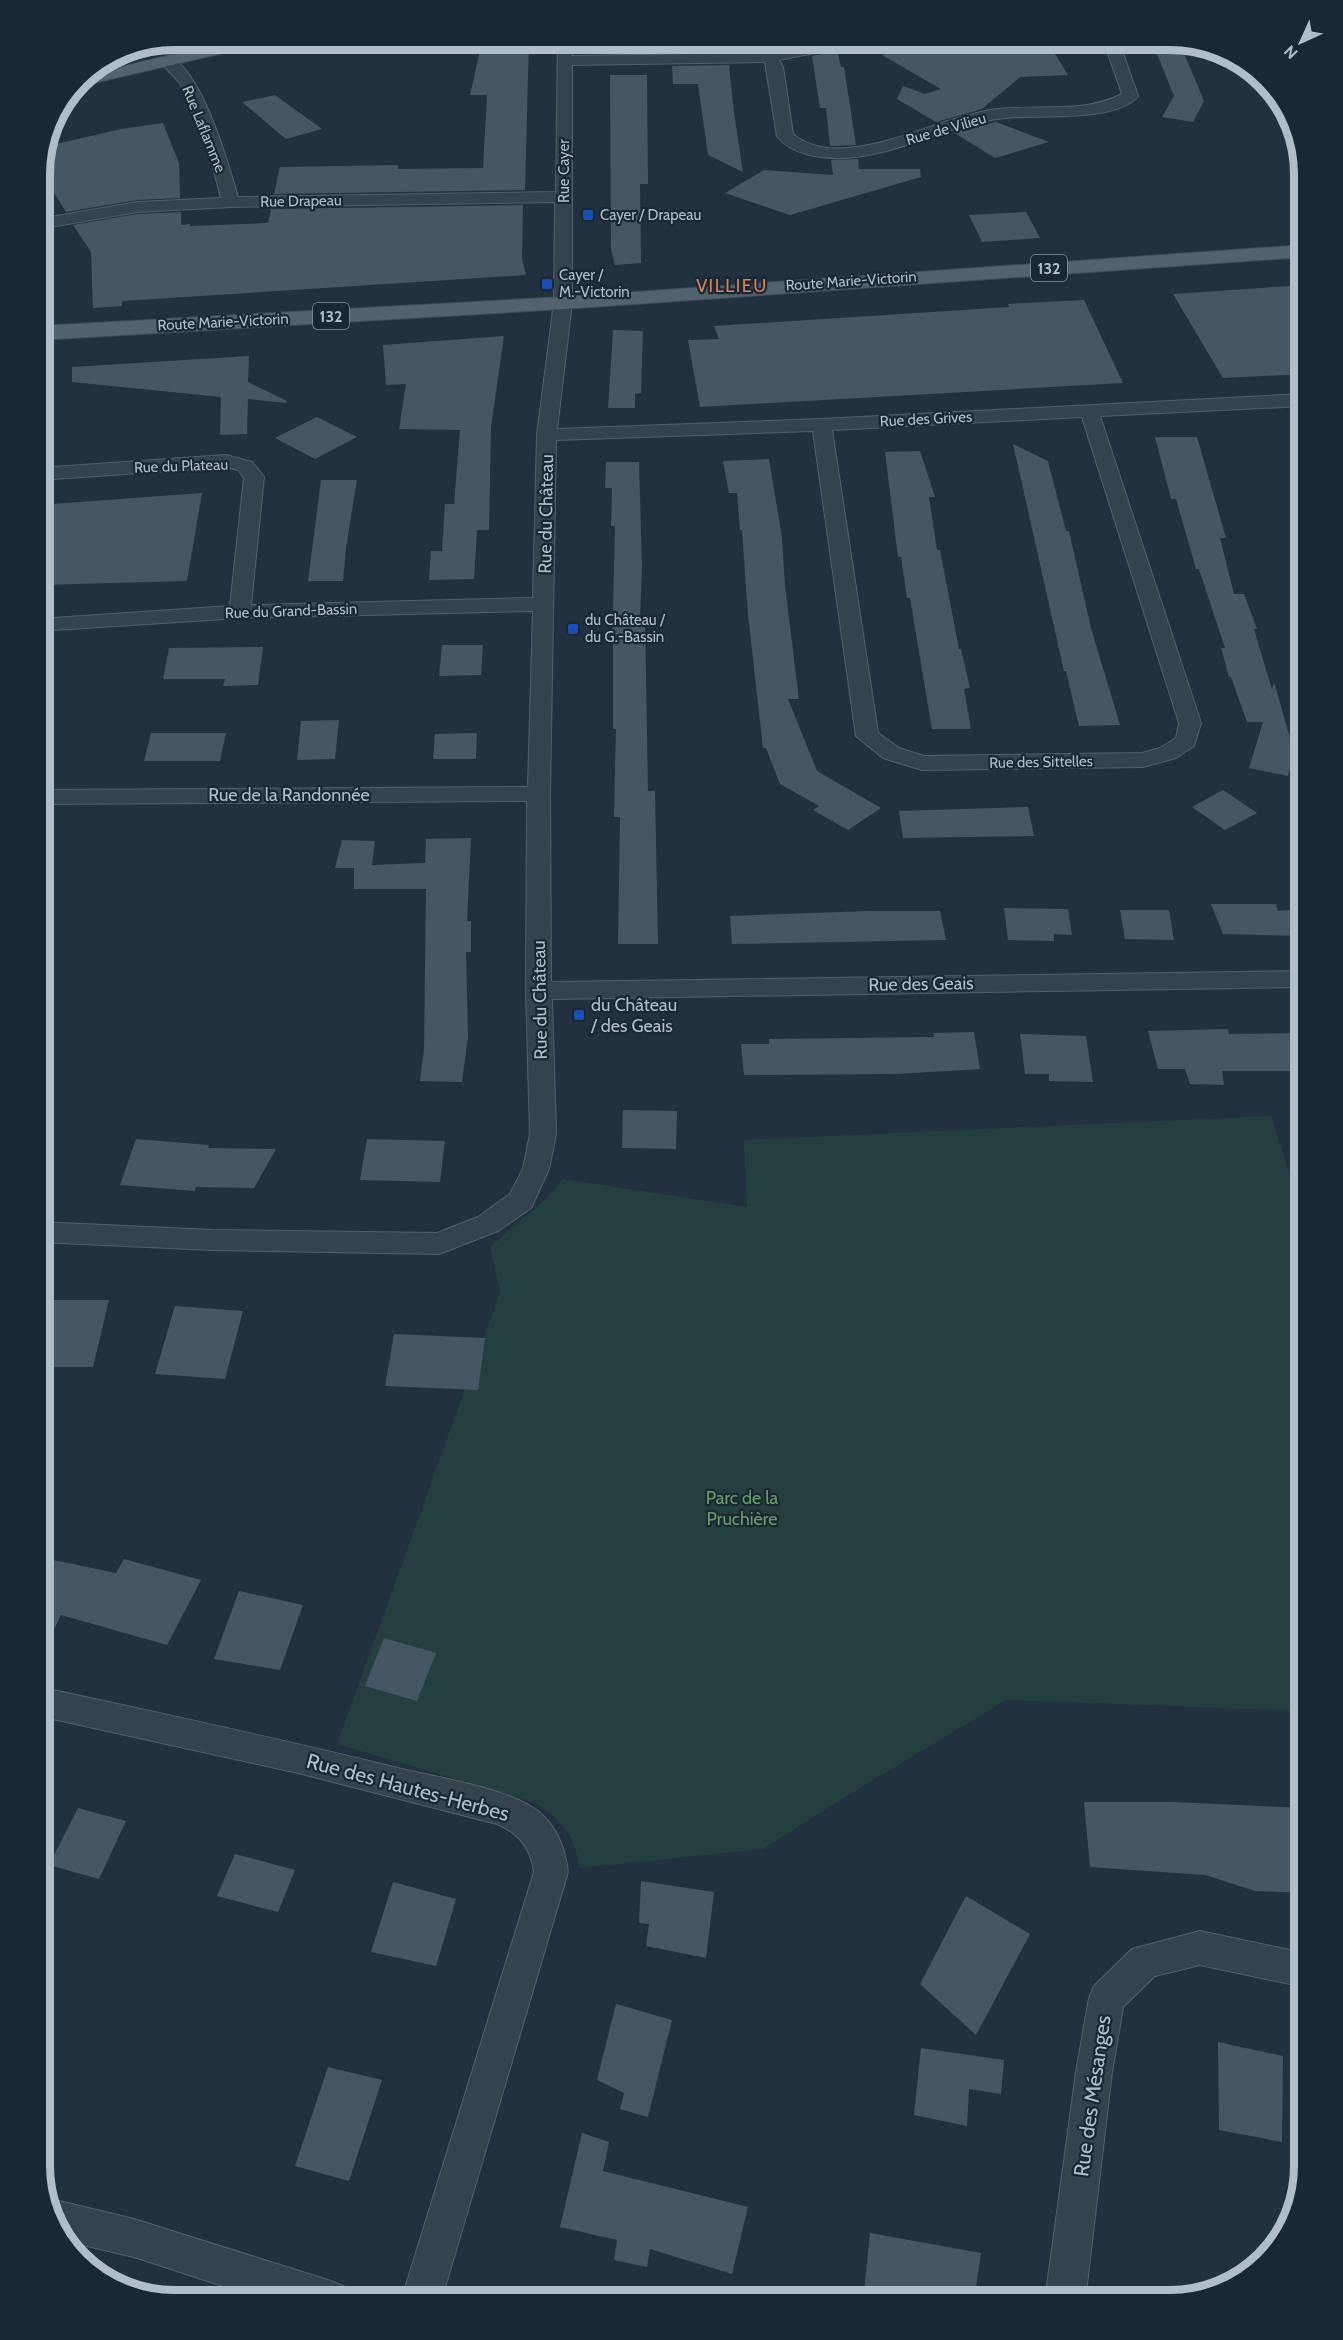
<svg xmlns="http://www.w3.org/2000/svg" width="1343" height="2340" font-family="Cabin,sans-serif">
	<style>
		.green { fill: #23403f }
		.building { fill: #455765 }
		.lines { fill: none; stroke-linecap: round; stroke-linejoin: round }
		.minor-casing { stroke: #53616c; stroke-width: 2 }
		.primary-casing { stroke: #3e4c57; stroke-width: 2 }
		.minor { fill: #35434f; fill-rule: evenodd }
		.primary { fill: #53626f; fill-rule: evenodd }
		.transit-dot { fill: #1a4fb4; stroke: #1a2833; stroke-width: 2 }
		.labels { text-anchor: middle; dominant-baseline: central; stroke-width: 4.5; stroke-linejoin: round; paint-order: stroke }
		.far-street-label { font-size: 15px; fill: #b1beca; stroke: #1a2833 }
		.far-poi-label { font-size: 15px; fill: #b1beca; stroke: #1a2833; text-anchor: start }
		.shield { fill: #1a2833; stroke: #84919d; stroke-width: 1.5 }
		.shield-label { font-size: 16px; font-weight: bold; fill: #b1beca }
		.far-quarter-label { font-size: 18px; letter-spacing: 1.5px; fill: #de8158; stroke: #1a2833 }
		.street-label { font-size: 18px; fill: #b1beca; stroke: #1a2833 }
		.poi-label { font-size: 18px; fill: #b1beca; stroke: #1a2833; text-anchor: start }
		.park-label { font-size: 18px; fill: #669d6c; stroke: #1a2833 }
		.near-street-label { font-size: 21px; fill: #b1beca; stroke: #1a2833 }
		.rim { fill: none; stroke: #b1beca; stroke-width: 8 }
	</style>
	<rect width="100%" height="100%" fill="#21313f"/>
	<path class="green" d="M1271 1116 1304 1217V1711L1006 1700 853 1792 763 1849 579 1868C576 1836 561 1818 533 1802L337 1744 500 1292 490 1247 548 1197 563 1179 747 1207 744 1140Z"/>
	<path class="building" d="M494 39H529L525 190 274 194 280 167 398 165V169L483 168 487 95H470L482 42Z
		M671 39H726L727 51 671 52Z
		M942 39 1047 41 1068 75 1020 77 982 109 936 122 897 99 903 86 925 94 941 89 882 55Z
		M1151 39H1178L1204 101 1193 122 1162 117 1174 96Z
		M837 51 841 67H844L856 145 830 146 826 108H820L812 56Z
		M729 65 734 113 743 172 708 155 698 84H673L672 66Z
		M610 75H647L648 184H640L641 263 615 265 611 249Z
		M275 95 322 129 286 139 242 102Z
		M996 122 1049 142 995 158 953 132Z
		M163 123 179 163 180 198 137 200 66 212 48 183 39 184V165L43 147 121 129Z
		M858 159 859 169H920L921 177 790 215 725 193 764 170 833 175 831 160Z
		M523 205 522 258 526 275 122 301V306L93 308 91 252 73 225 137 214 181 212V225L190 224V226L268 223 271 209Z
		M1026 212 1040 238 982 242 969 215Z
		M1304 285V374L1223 378 1173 294Z
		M1084 300 1123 383 700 407 688 340 719 339 714 326 1009 307 1008 304Z
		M613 330 643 331 641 393 635 394V408H608Z
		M504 336 491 427 489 530H477L474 579 429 580 431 551H442L445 504H454L460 430 399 429 406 384 386 385 383 345Z
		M249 356 248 382 287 401 286 403 248 399 247 434 220 435 221 397 72 382V367Z
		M317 417 357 437 315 459 275 438Z
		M1155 437H1197L1226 538H1220L1234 594H1244L1257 629H1254L1272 690 1274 682 1294 752 1288 776 1249 768 1263 722H1247L1231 677H1229L1221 648H1225L1199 569H1196L1176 499H1171Z
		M1013 444 1048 461 1066 531H1069L1091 628 1120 725 1079 726 1066 671H1064Z
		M920 451 935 497H929L937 550H940L959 649H961L970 688 964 689 971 729H932L910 598H907L901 557H898L885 452Z
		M769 459 782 538 785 586 799 699H788L817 771 881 808 848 830 813 810 819 806 780 784 766 748H763L748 615 742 530H740L737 493H729L723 461Z
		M606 462H639L642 566 640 619H645L648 791H655L658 944H618L620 817H614L616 729H613V612L615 526H611L612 488H605Z
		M321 480H357L346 548 343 581H308Z
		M202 493 187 581 39 585V505Z
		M442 645H483L481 675 439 676Z
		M263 647 258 685 223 686 225 679H163L169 648Z
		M339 720 335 759 297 760 301 721Z
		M151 733H226L220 761H144Z
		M477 733 476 759H433L435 734Z
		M1223 790 1257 813 1225 830 1192 807Z
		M1028 807 1034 836 903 838 899 811Z
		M471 838 467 921H471V952H466L468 1037 462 1082 420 1081 424 1049 426 889H354V868H335L342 840 375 841 372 865 425 863 426 839Z
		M1211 904H1276L1278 911 1304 909V936L1223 934Z
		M1004 908 1068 909 1072 935 1054 934V941L1008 940Z
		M1120 910H1169L1174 940 1125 939Z
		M869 911H940L946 940 732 944 730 916Z
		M1228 1029 1229 1034 1304 1033V1071H1222L1224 1085 1190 1084 1185 1069H1158L1148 1031Z
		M974 1032 980 1069 897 1074 744 1075 741 1044H769V1039L934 1037 933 1033Z
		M1020 1034 1086 1036 1093 1082 1049 1081V1074H1025Z
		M623 1110 677 1111 676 1149 622 1148Z
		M136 1139 209 1145 208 1148 276 1149 254 1188 196 1187 195 1191 120 1185Z
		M367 1139 445 1141 440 1182 360 1180Z
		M53 1300H109L93 1367H39V1356Z
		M175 1306 243 1311 225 1379 155 1374Z
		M394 1334 485 1338 478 1390 385 1386Z
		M39 1557 116 1573 124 1559 201 1580 167 1645 61 1615 39 1660Z
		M239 1591 303 1605 280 1670 214 1659Z
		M384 1638 436 1653 417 1701 365 1686Z
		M1084 1802H1173L1304 1808V1893L1255 1891 1205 1875 1090 1867Z
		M78 1808 126 1821 99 1879 49 1865Z
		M235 1854 295 1870 278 1912 217 1896Z
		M641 1881 714 1892 706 1958 646 1946 649 1924 639 1923Z
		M393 1882 456 1899 436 1966 371 1952Z
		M966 1896 1030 1934 976 2035 920 1984Z
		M616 2004 672 2020 648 2117 620 2109 624 2093 597 2080Z
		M1218 2042 1283 2056 1282 2142 1219 2130Z
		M921 2048 1004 2060 1001 2094 969 2089 967 2126 914 2115Z
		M328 2067 382 2080 349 2181 295 2166Z
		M582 2133 609 2142 603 2171 748 2207 732 2274 650 2249 647 2267 614 2260 617 2240 560 2227Z
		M870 2233 981 2253 974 2301H863Z"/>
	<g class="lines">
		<g class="minor-casing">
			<path id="minor" d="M558 39H572V56L770 53 841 39H873L866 43 779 60 783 67 793 134C818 155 853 149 882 142 916 133 950 118 985 111 1029 102 1080 116 1122 94L1103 39H1118L1138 96C1117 123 1037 114 1005 118 949 124 900 155 845 158 822 159 791 155 777 136L765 62 572 65V303L557 429 822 419 1304 394V406L1100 416 1201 723 1194 746 1176 758 1143 767 922 770 883 758 856 736 813 431 556 440 550 794 551 982 1304 971V987L552 999 556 1134 549 1169 531 1208 498 1231 439 1254 212 1250 39 1242V1222L212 1230 437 1233 478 1217 510 1194 523 1169 530 1134 526 991 527 801 39 804V790L528 787 533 611 240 618 39 631V619L230 606 244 478 238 470 226 467 39 480V468L226 455 252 462 264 477 251 605 533 598 537 435 554 303 555 202 231 207 137 212 39 229V219L137 202 221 198 209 152 180 83 160 62 168 57C201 66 229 166 238 197L556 192ZM1082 417 1179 723 1176 738 1160 748 1142 753 924 756 899 748 878 733 832 430Z
				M39 1687C160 1713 281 1739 402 1769 440 1778 499 1787 532 1807 555 1821 565 1847 568 1872L441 2301H401L534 1872C531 1848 519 1833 497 1824L298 1773 39 1716Z
				M1200 1931 1304 1953V1987L1200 1965 1155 1976 1123 2007 1112 2072 1085 2301H1045L1076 2072 1089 1998 1094 1986 1132 1949Z
				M51 2199 134 2219 331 2281 345 2287 351 2301H269L134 2257 66 2241 53 2225 47 2201Z"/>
		</g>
		<g class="primary-casing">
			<path id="primary" d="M239 39H271L268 43 262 44 72 88 82 76Z
				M1304 245V257L563 309 39 340V326L563 297Z"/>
		</g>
		<use href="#minor" class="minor"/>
		<use href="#primary" class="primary"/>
	</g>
	<g class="transit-dot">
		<rect x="582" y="209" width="12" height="12" rx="3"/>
		<rect x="541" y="278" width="12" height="12" rx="3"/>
		<rect x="567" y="623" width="12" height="12" rx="3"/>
		<rect x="573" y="1009" width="12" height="12" rx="3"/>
	</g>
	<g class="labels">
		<g class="far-street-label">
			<text transform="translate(204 129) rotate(68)">Rue Laflamme</text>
			<text transform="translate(946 129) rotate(-16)">Rue de Vilieu</text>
			<text transform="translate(564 171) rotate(-90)">Rue Cayer</text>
			<text transform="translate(301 201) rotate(-1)">Rue Drapeau</text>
			<text transform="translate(851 281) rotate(-4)">Route Marie-Victorin</text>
			<text transform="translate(223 322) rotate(-3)">Route Marie-Victorin</text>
			<text transform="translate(926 419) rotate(-3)">Rue des Grives</text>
			<text transform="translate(181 466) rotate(-2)">Rue du Plateau</text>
			<text transform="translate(291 611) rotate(-2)">Rue du Grand-Bassin</text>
			<text transform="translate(1041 762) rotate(-1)">Rue des Sittelles</text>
		</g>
		<g class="far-poi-label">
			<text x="600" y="215">Cayer / Drapeau</text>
			<text x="559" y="275">Cayer /<tspan x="559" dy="17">M.-Victorin</tspan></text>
			<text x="585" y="620">du Château /<tspan x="585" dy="17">du G.-Bassin</tspan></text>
		</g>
		<g class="shield">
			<rect x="1031" y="255" width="36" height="26" rx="4.5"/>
			<rect x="313" y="303" width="36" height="26" rx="4.5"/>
		</g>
		<g class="shield-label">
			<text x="1049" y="268">132</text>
			<text x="331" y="316">132</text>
		</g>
		<g class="far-quarter-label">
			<text x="732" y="286">VILLIEU</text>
		</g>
		<g class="street-label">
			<text transform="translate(546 514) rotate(-89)">Rue du Château</text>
			<text x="289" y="795">Rue de la Randonnée</text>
			<text transform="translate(921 984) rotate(-1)">Rue des Geais</text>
			<text transform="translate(540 1000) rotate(-91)">Rue du Château</text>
		</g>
		<g class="poi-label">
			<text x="591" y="1005">du Château<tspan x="591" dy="21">/ des Geais</tspan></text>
		</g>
		<g class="park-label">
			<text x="742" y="1498">Parc de la<tspan x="742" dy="21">Pruchière</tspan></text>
		</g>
		<g class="near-street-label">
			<text transform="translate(408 1787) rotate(15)">Rue des Hautes-Herbes</text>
			<text transform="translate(1092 2096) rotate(-82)">Rue des Mésanges</text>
		</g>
	</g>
	<path d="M0 0H1343V2340H0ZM174 50H1170A124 124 0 0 1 1294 174V2166A124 124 0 0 1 1170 2290H174A124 124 0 0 1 50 2166V174A124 124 0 0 1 174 50Z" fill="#1a2833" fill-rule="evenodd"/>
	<path class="rim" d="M174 50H1170A124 124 0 0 1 1294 174V2166A124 124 0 0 1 1170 2290H174A124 124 0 0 1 50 2166V174A124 124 0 0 1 174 50Z"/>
	<g transform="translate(1301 42) rotate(225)" stroke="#1a2833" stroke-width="4.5" paint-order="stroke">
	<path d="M0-4.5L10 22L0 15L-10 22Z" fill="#b1beca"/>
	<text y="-9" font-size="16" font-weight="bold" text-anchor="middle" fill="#b1beca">N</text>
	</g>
</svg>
